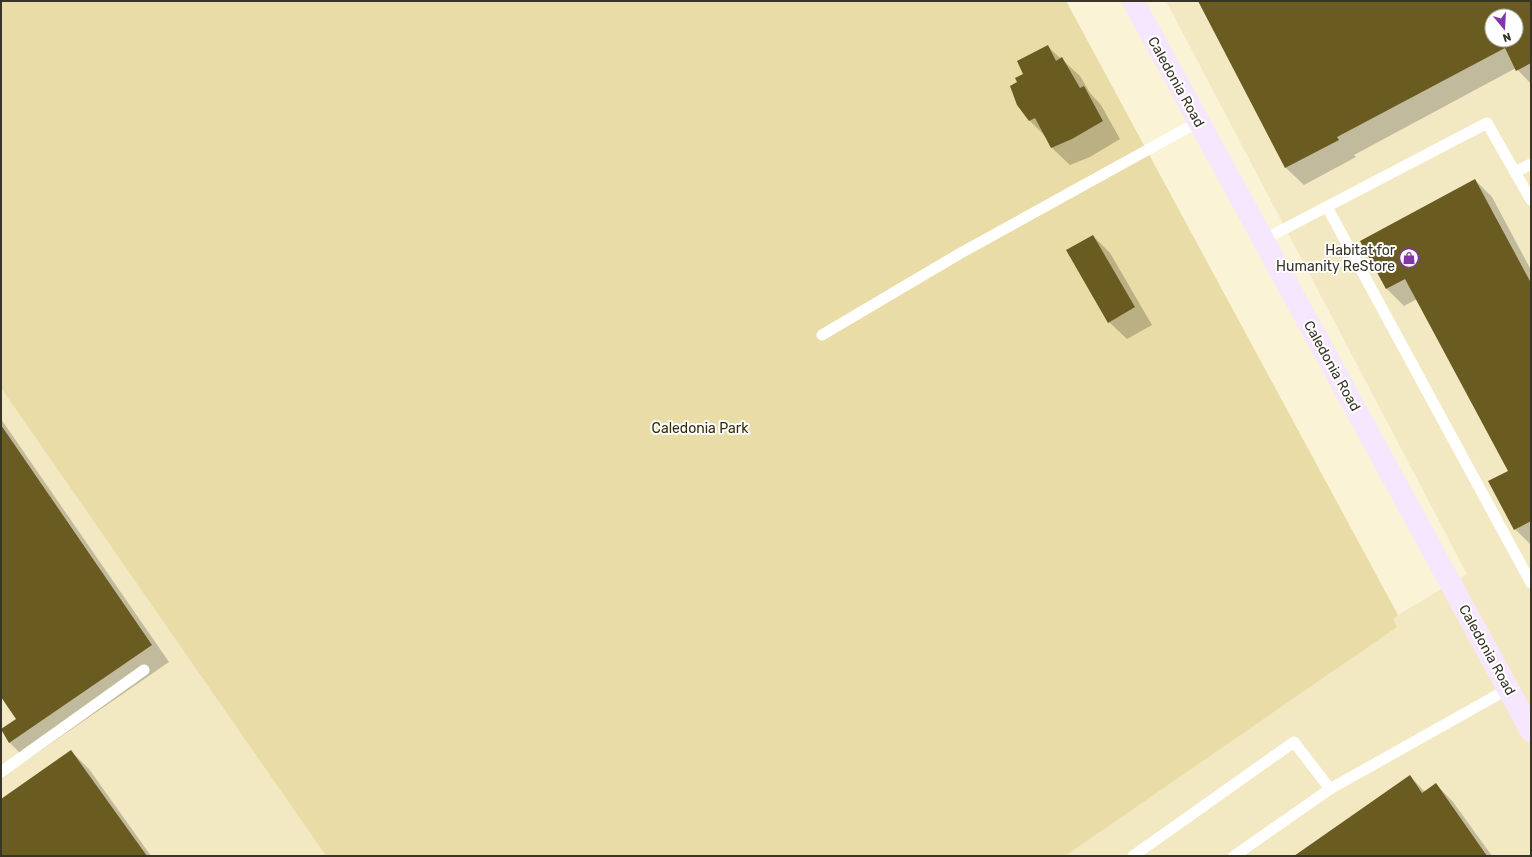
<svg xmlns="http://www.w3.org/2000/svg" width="1532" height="857" font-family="Rubik,sans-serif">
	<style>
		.built { fill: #f2e9c3; fill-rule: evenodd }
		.green { fill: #e9dca6 }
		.shadow { fill: #0003; fill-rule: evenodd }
		.building { fill: #6a5c20; fill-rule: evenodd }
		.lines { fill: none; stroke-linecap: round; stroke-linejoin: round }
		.lane { stroke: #fff; stroke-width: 11 }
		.secondary { stroke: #f6e7fe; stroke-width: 22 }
		.labels { text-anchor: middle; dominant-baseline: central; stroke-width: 4; stroke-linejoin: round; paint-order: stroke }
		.street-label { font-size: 14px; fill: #373428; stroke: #fff }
		.poi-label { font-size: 14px; fill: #373428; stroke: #fff; text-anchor: end }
		.park-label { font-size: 14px; fill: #342c08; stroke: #fff }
	</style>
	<rect width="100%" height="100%" fill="#faf3d5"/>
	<path class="built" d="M1166 1H1531V856H1053L1398 615 1467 574ZM1492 16H1516V40H1492Z
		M1 388 326 856H1Z"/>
	<path class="green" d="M1 1H1066L1398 615 1393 619 1397 627 1065 856H326L1 388Z"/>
	<path class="shadow" d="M1199 1H1531V84L1516 68 1354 155 1356 157 1304 185 1286 168ZM1492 16H1516V40H1492Z
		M1047 46 1080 76 1090 93 1101 105 1120 139 1090 157 1070 165 1052 148 1047 138 1030 121 1018 104V82Z
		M1475 180 1492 197 1531 270V545L1515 529 1509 471 1417 299 1404 306 1387 289Z
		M1093 236 1110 253 1152 325 1127 339 1109 322Z
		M1 419 169 662 27 760 9 742 1 730 18 719 1 695Z
		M71 751 89 769 151 856H1V801Z
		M1410 776 1425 792 1436 784 1453 802 1492 856H1295Z"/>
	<path class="building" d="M1198 1H1531V63L1516 71 1505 48 1337 137 1339 140 1285 168ZM1492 16H1516V40H1492Z
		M1048 45 1056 61 1062 57 1080 88 1084 86 1103 121 1072 139 1051 148 1035 118 1029 121 1017 105 1010 86 1017 82 1015 78 1023 74 1017 61Z
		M1475 179 1531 283V521L1514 530 1488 481 1508 471 1405 279 1386 289 1360 241Z
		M1093 235 1135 307 1108 323 1066 250Z
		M1 425 152 645 9 743 1 729 16 719 1 697Z
		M71 750 147 856H1V799Z
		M1410 775 1422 793 1436 783 1487 856H1294Z"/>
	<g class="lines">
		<path class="lane" d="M1515 172 1531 164
			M1327 207 1531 583
			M1263 240 1487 123 1531 200
			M822 335 959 254 1198 122
			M1 772 144 670
			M1133 856 1294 742 1330 789 1508 689
			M1234 856 1330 789"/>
		<path class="secondary" d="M1133 1 1531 731"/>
	</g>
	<defs>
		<g id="shop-ring" transform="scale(1)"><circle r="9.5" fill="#fff" stroke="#8336a7" stroke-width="1.5"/><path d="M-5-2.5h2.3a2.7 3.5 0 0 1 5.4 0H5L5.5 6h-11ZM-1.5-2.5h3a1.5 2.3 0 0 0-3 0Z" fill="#8336a7"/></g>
	</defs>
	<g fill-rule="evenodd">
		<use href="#shop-ring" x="1409" y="258"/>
	</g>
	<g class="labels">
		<g class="street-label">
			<text transform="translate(1176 82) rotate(61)">Caledonia Road</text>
			<text transform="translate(1332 366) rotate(61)">Caledonia Road</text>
			<text transform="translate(1487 650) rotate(61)">Caledonia Road</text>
		</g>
		<g class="poi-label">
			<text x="1395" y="250">Habitat for<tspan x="1395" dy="16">Humanity ReStore</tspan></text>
		</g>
		<g class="park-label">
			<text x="700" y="428">Caledonia Park</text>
		</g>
	</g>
	<rect width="1532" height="857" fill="none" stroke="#373428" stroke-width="4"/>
	<g transform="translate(1504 28) rotate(162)"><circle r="19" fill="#ffffff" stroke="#afaea9"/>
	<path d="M0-3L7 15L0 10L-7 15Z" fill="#8336a7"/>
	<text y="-6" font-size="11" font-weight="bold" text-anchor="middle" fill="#373428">N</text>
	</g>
</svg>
